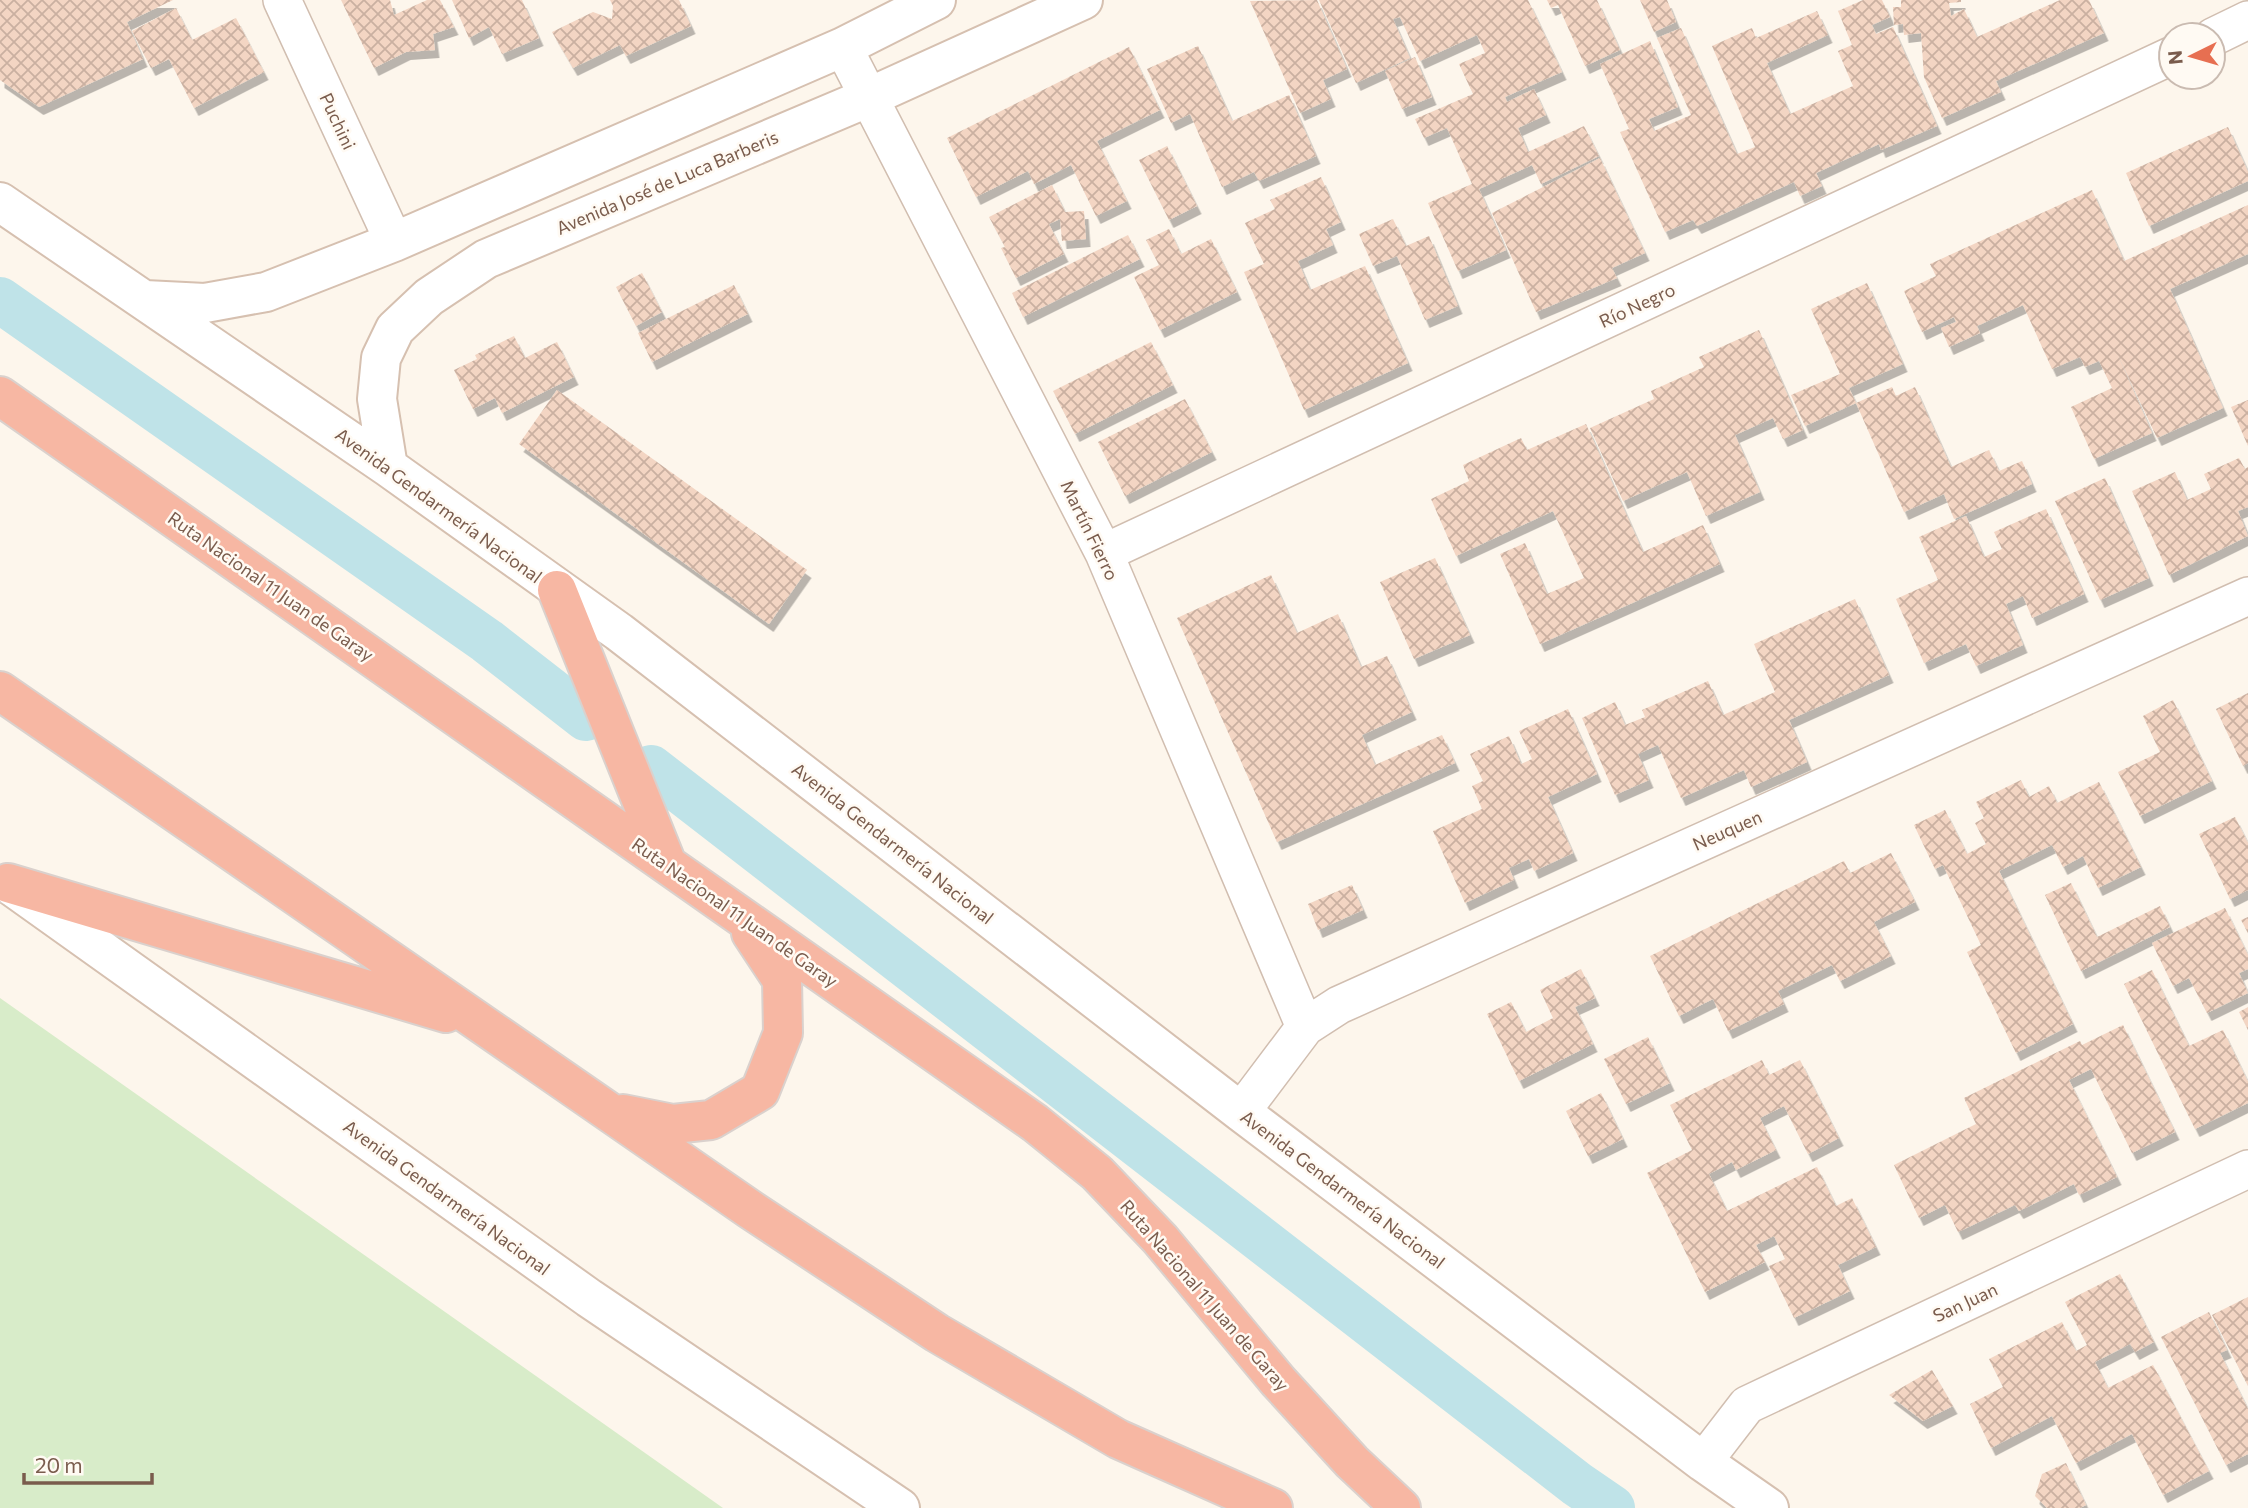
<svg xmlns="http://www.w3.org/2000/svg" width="2248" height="1508" font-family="Commissioner,sans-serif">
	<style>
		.park { fill: #d8ecc9 }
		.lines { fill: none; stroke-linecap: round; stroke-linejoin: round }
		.canal { stroke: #bfe3e8; stroke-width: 46 }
		.building { fill: url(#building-cross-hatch); filter: url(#shadow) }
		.street-casing { stroke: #d1beb0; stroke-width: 40 }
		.secondary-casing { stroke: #d6c0b0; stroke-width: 42 }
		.highway-casing { stroke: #dad1cd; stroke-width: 42 }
		.street { stroke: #fff; stroke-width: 37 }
		.secondary { stroke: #fff; stroke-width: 38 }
		.highway { stroke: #f7b7a3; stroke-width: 38 }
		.labels { text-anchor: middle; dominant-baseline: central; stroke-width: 5; stroke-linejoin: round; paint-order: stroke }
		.street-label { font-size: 18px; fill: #7a5c4d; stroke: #fffaf3 }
	</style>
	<defs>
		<pattern id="building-cross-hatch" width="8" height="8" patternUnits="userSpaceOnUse" patternTransform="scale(1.75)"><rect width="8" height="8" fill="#f3d5c3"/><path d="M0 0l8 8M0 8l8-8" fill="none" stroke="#cab0a1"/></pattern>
		<filter id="shadow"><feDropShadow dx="4.5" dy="8" stdDeviation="0" flood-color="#0004"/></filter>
	</defs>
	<rect width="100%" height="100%" fill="#fdf6ec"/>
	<path class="park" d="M0 998 723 1508H0Z"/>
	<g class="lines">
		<path class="canal" d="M0 300 487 641 586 718
			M651 768 1577 1484 1612 1508"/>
	</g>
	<path class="building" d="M0 0H173L127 22 143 59 39 107 0 80Z
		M341 0H390L394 15 427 0H440L454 27 433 34 435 50 406 52 374 68Z
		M452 0H522L539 38 502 54 489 27 469 38Z
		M610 0H679L691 26 626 56 620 45 573 68 552 32 593 12 612 19 613 6Z
		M1317 0 1347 69 1323 80 1331 99 1300 113 1250 1Z
		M1319 0H1528L1562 72 1505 97 1507 102 1534 89 1546 115 1518 128 1528 152 1584 126 1599 156 1541 184 1532 165 1479 189 1506 250 1458 271 1428 203 1472 184 1447 128 1424 138 1415 119 1473 94 1459 64 1485 53 1477 35 1420 61 1400 17 1393 19 1410 58 1356 83Z
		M1547 0H1597L1620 50 1585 66 1558 5 1551 8Z
		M1640 0H1667L1676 22 1654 32Z
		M1863 0H1882L1890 17 1872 25 1876 34 1893 27 1937 126 1881 150 1879 144 1816 173 1822 186 1800 196 1794 182 1697 226 1693 220 1665 232 1620 132 1629 129 1600 64 1650 41 1678 107 1649 119 1654 131 1691 115 1657 38 1681 28 1737 154 1755 147 1712 46 1752 28 1756 38 1817 11 1828 35 1767 63 1790 114 1853 86 1838 51 1852 45 1838 11Z
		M1901 0H1961V2L1949 3 1951 16 1964 9 1977 37 2060 0H2089L2104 33 1996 81 2001 92 1942 118 1924 77 1921 33 1904 35 1903 24 1894 25 1893 7H1901Z
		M176 8 192 40 236 18 264 72 194 108 169 59 151 68 132 31Z
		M1198 46 1232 121 1289 95 1316 156 1259 181 1254 172 1222 187 1190 114 1171 123 1147 69Z
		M1129 47 1160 110 1097 141 1127 201 1096 216 1071 165 1034 184 1028 171 976 197 947 138Z
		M1415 57 1432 97 1402 109 1385 71Z
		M2228 127 2248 172V181L2149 226 2126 173Z
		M1167 146 1197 206 1169 220 1139 160Z
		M1600 158 1645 253 1612 268 1617 278 1536 312 1492 213Z
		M1321 177 1341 222 1326 229 1333 245 1298 261 1310 290 1365 266 1408 363 1304 410 1244 272 1264 264 1245 223 1275 209 1270 200Z
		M1052 185 1065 212 1084 211 1086 239 1062 241 1060 219 1049 224 1064 254 1016 278 1001 248 1005 247 989 217Z
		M2092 190 2124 261 2248 205V254L2170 289 2223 408 2157 438 2117 353 2152 433 2094 459 2071 407 2112 388 2099 361 2085 367 2080 357 2052 369 2023 305 1977 326 1980 333 1949 347 1941 328 1956 322 1954 317 1922 332 1904 291 1936 276 1930 264Z
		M1393 219 1406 246 1429 236 1458 306 1425 320 1397 256 1373 266 1359 234Z
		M1169 229 1181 254 1211 239 1237 292 1160 330 1134 277 1159 265 1146 240Z
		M1128 235 1140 259 1023 317 1012 293Z
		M642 273 662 312 636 326 616 287Z
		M1867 283 1903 364 1849 388 1856 403 1805 426 1791 395 1840 374 1811 309Z
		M734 285 748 314 652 362 638 333Z
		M1759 330 1803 430 1783 439 1773 418 1735 435 1760 492 1706 516 1687 472 1623 501 1590 428 1654 399 1651 391 1704 367 1699 357Z
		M514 336 525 358 557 342 574 377 502 413 495 398 473 409 454 370 477 359 475 355Z
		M1151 342 1173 385 1075 434 1053 391Z
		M1892 387 1896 396 1915 387 1951 467 1989 450 1999 471 2022 461 2032 484 1954 519 1944 494 1904 512 1856 403Z
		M557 390 807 570 769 624 519 444Z
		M1185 399 1212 452 1125 496 1098 442Z
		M2248 400V446L2231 407Z
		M1586 424 1643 552 1703 525 1720 564 1540 644 1500 554 1525 543 1547 594 1584 578 1553 511 1456 556 1431 499 1469 481 1463 465 1521 438 1527 450Z
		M2239 458 2245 469 2248 467V507L2238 511 2248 536 2169 575 2132 491 2175 472 2187 500 2211 489 2204 474Z
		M2105 478 2149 578 2100 600 2055 501Z
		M2046 509 2084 594 2032 618 2023 596 2006 604 2023 645 1976 666 1966 644 1924 663 1896 599 1938 580 1919 537 1966 516 1984 557 2002 549 1994 532Z
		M1435 558 1470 635 1414 659 1380 582Z
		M1271 575 1297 633 1338 614 1361 667 1387 656 1412 712 1362 735 1375 765 1442 735 1455 763 1277 842 1177 618Z
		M1855 599 1889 675 1789 720 1807 762 1751 787 1744 770 1681 798 1658 745 1638 754 1649 780 1615 795 1582 718 1615 702 1625 725 1645 717 1642 710 1708 681 1723 715 1775 692 1754 644Z
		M2248 693V763L2243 766 2216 709Z
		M2173 700 2212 781 2140 816 2118 772 2160 752 2143 716Z
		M1568 709 1597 774 1548 797 1573 853 1534 871 1529 859 1509 868 1514 880 1465 903 1433 831 1482 809 1472 786 1483 781 1470 754 1509 736 1521 764 1532 759 1519 731Z
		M2021 780 2029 797 2049 786 2057 803 2099 782 2141 867 2098 888 2083 856 2063 867 2052 845 1999 871 2073 1024 2016 1053 1967 952 1981 945 1943 865 1935 869 1914 825 1945 810 1967 854 1986 844 1975 823 1984 818 1976 802Z
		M2235 817 2248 843V890L2230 899 2199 834Z
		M1891 853 1915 902 1874 922 1891 956 1840 981 1832 965 1778 991 1784 1004 1728 1031 1713 999 1679 1016 1650 956 1844 861 1850 873Z
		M2071 883 2097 937 2160 906 2170 927 2081 971 2045 895Z
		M1352 885 1363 910 1318 930 1308 904Z
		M2225 908 2248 955V969L2239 973 2248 993 2207 1013 2189 978 2173 986 2152 943Z
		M2248 917V933L2241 920Z
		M1581 969 1595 998 1575 1007 1593 1044 1519 1081 1487 1014 1511 1002 1526 1032 1553 1018 1540 990Z
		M2152 970 2189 1046 2223 1030 2248 1082V1103L2195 1129 2124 984Z
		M2248 1007V1030L2239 1012Z
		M2123 1025 2175 1132 2132 1153 2091 1069 2069 1080 2117 1177 2079 1195 2074 1184 2019 1211 2015 1205 1958 1232 1945 1205 1919 1218 1894 1165 1976 1124 1964 1098 2080 1041 2082 1045Z
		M1648 1037 1670 1083 1626 1104 1604 1059Z
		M1762 1060 1769 1075 1800 1060 1839 1138 1808 1154 1784 1106 1760 1118 1776 1150 1736 1170 1732 1162 1709 1174 1727 1211 1817 1167 1836 1206 1852 1198 1876 1247 1838 1265 1850 1291 1794 1318 1769 1266 1785 1259 1774 1236 1756 1245 1765 1262 1705 1292 1647 1173 1692 1150 1670 1105Z
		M1601 1093 1623 1139 1588 1156 1566 1111Z
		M2120 1274 2154 1342 2135 1352 2130 1344 2095 1362 2108 1388 2153 1365 2209 1471 2163 1495 2132 1434 2076 1463 2052 1416 1991 1448 1970 1404 2003 1387 1989 1359 2062 1322 2076 1351 2087 1345 2065 1302Z
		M2248 1297V1386L2212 1315Z
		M2209 1312 2227 1350 2220 1353 2248 1409V1454L2226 1465 2161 1337Z
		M1932 1370 1953 1406 1923 1421 1889 1395Z
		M2066 1463 2086 1505 2080 1508H2047L2035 1496 2042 1474Z"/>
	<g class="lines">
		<g class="street-casing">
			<path id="street" d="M282 0 394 242
				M2213 37 2248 20
				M843 47 1104 553 1305 1027
				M1104 553 2171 56
				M1241 1112 1305 1027 1339 1005 2248 596
				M1703 1462 1747 1405 2248 1169"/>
		</g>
		<g class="secondary-casing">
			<path id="secondary" d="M0 202 388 467 619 632 1241 1112 1703 1462 1769 1508
				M145 300 205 303 266 292 394 242 843 47 936 0
				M388 467 377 399 381 358 395 329 429 297 486 259 867 98 1083 0
				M13 887 589 1298 900 1508"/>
		</g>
		<g class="highway-casing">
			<path id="highway" d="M0 396 1035 1123 1097 1173 1160 1239 1278 1381 1352 1462 1401 1508
				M557 590 667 864
				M0 691 751 1210 937 1333 1118 1439 1273 1508
				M8 883 446 1013
				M623 1114 673 1124 711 1120 760 1091 783 1033 782 980 751 933"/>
		</g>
		<use href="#street" class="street"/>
		<use href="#secondary" class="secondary"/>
		<use href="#highway" class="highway"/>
	</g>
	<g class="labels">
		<g class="street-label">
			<text transform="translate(338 121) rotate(65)">Puchini</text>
			<text transform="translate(667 182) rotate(-23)">Avenida José de Luca Barberis</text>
			<text transform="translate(1637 305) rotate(-25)">Río Negro</text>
			<text transform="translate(439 505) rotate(36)">Avenida Gendarmería Nacional</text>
			<text transform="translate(1090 530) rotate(64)">Martín Fierro</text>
			<text transform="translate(271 586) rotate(35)">Ruta Nacional 11 Juan de Garay</text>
			<text transform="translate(1727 830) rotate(-24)">Neuquen</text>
			<text transform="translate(893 843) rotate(38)">Avenida Gendarmería Nacional</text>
			<text transform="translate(735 912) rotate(35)">Ruta Nacional 11 Juan de Garay</text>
			<text transform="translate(1343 1189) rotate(37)">Avenida Gendarmería Nacional</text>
			<text transform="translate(447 1197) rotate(36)">Avenida Gendarmería Nacional</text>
			<text transform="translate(1205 1295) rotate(49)">Ruta Nacional 11 Juan de Garay</text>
			<text transform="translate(1965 1302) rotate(-25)">San Juan</text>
		</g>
	</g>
	<g transform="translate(2192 56) rotate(265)"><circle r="33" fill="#fffaf3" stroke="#cabbb1" stroke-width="2"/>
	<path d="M0-5L12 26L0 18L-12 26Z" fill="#e76f51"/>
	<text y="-10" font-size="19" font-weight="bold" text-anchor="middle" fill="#7a5c4d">N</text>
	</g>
	<path d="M24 1473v10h128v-10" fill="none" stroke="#7a5c4d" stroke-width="3.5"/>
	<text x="35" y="1473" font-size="21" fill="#7a5c4d" stroke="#fffaf3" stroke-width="5" paint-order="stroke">20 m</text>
</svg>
